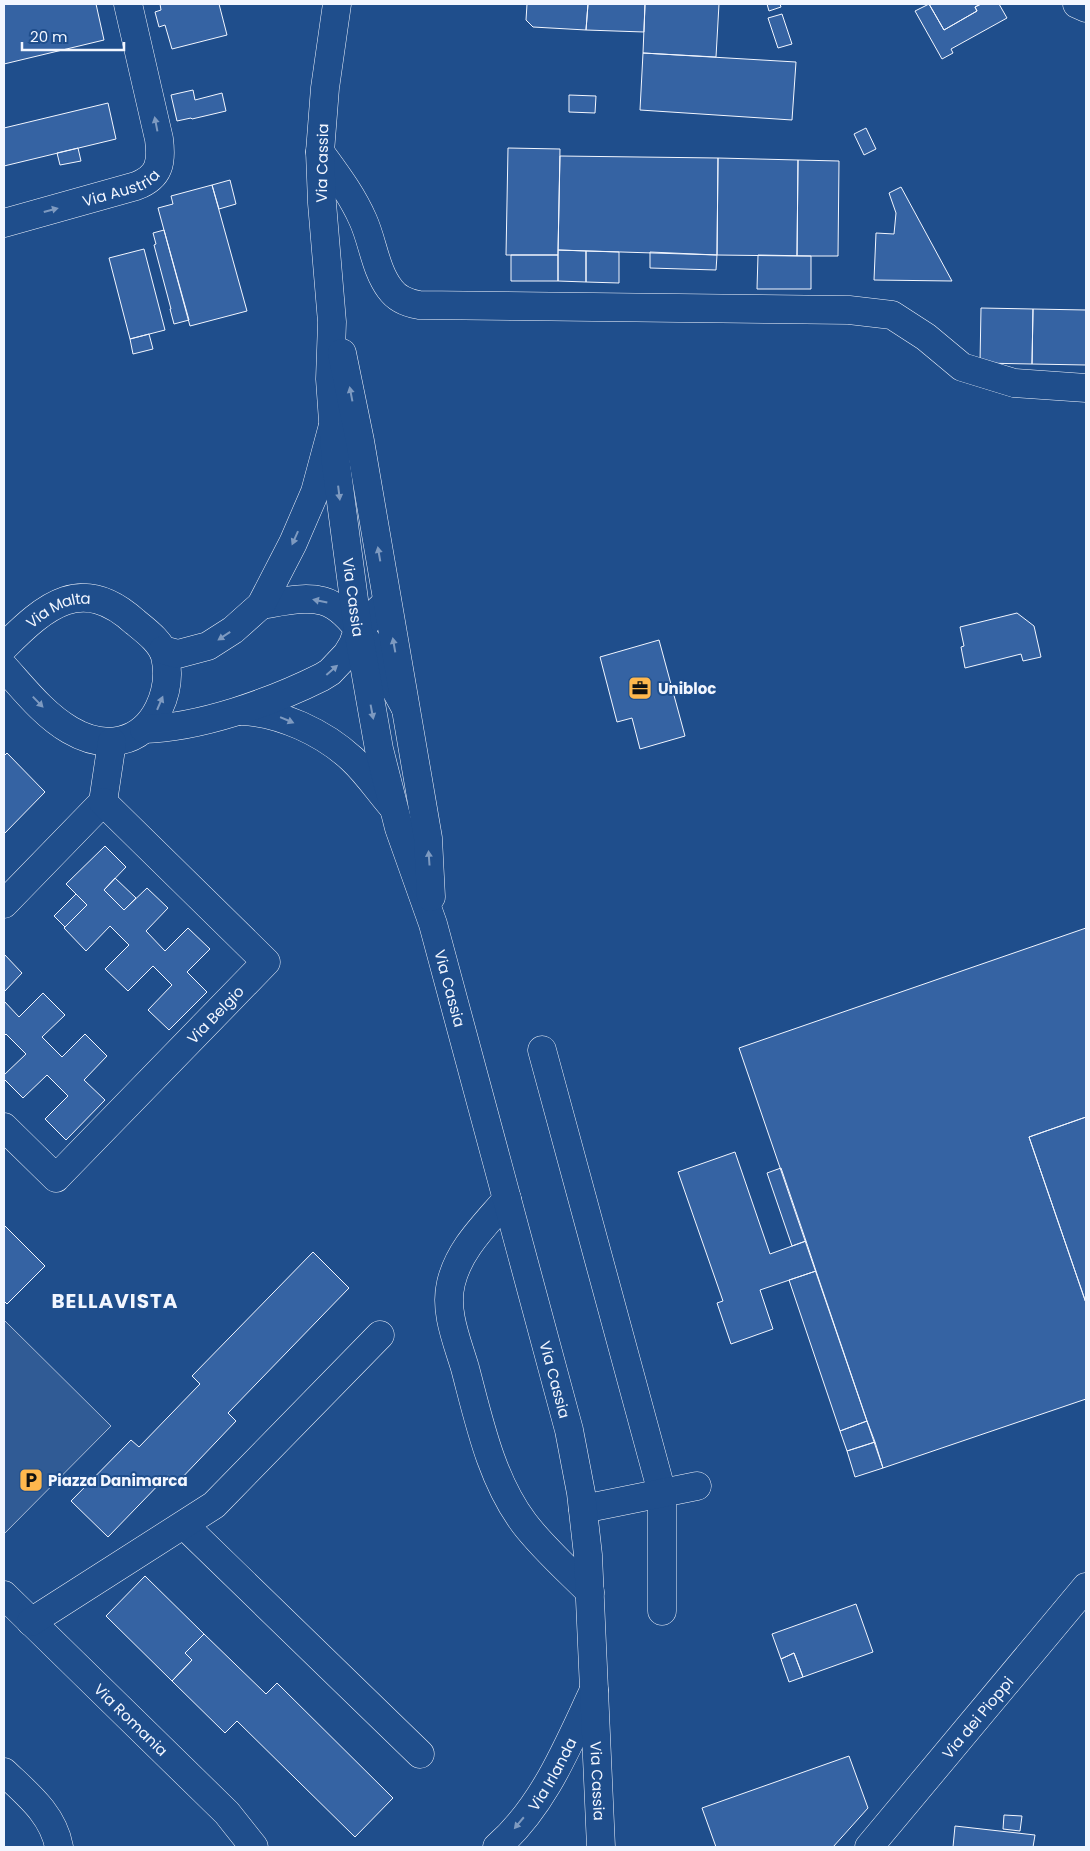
<svg xmlns="http://www.w3.org/2000/svg" width="1090" height="1851" font-family="Poppins,sans-serif">
	<style>
		.built { fill: #305b95; stroke: #a8bbd7 }
		.building { fill: #3563a3; stroke: #f2f6ff }
		.lines { fill: none; stroke-linecap: round; stroke-linejoin: round }
		.minor-casing { stroke: #f2f6ff; stroke-width: 29 }
		.major-casing { stroke: #f2f6ff; stroke-width: 29 }
		.minor { stroke: #1f4e8c; stroke-width: 28 }
		.major { stroke: #1f4e8c; stroke-width: 28 }
		.oneway { fill: #7e9ac0 }
		.labels { text-anchor: middle; dominant-baseline: central; stroke-width: 4; stroke-linejoin: round; paint-order: stroke }
		.street-label { font-size: 15px; fill: #f2f6ff; stroke: #1f4e8c }
		.poi-label { font-size: 15px; font-weight: bold; fill: #f2f6ff; stroke: #1f4e8c; text-anchor: start }
		.district-label { font-size: 20px; font-weight: bold; letter-spacing: 1px; fill: #f2f6ff; stroke: #1f4e8c }
	</style>
	<rect width="100%" height="100%" fill="#1f4e8c"/>
	<path class="built" d="M4 1320 111 1426 4 1534Z"/>
	<path class="building" d="M4 4H96L104 40 4 64Z
		M160 4H219L227 35 172 49 165 25 159 27 155 12 161 10Z
		M527 4H588L586 30 533 27 526 20Z
		M588 4H645L644 32 586 30Z
		M645 4H719L716 57 643 53Z
		M767 4H780L781 7 769 11Z
		M929 4H981L975 7 977 11 944 30Z
		M929 4 944 30 977 11 975 7 981 4H999L1007 18 951 49 953 53 942 59 915 11Z
		M782 14 792 44 778 48 768 18Z
		M643 53 796 62 792 120 640 110Z
		M193 90 195 100 222 93 226 111 192 119 191 118 177 121 171 95Z
		M569 95 596 96 595 113 569 112Z
		M108 103 116 139 4 166V128Z
		M866 128 876 149 864 155 854 134Z
		M78 148 81 161 60 165 57 153Z
		M508 148 560 149 558 255H506Z
		M560 156 718 158 717 255 558 250Z
		M718 158 798 160 797 256 717 255Z
		M798 160 839 161 838 256H797Z
		M230 180 236 204 219 209 212 185Z
		M212 185 247 311 190 326 158 208 173 204 171 196Z
		M901 187 952 281 874 280 876 233 894 234 896 213 889 193Z
		M164 230 189 320 174 324 170 309H171L154 245 156 244 153 233Z
		M144 249 165 330 130 339 109 258Z
		M558 250 586 251V282L558 281Z
		M586 251 619 252V283L586 282Z
		M650 252 717 255 716 270 650 268Z
		M511 255H558V281H511Z
		M758 255 811 256V289H757Z
		M981 308 1033 309 1032 364 980 363Z
		M1033 309 1086 310V365L1032 364Z
		M149 334 153 349 133 354 130 339Z
		M1017 613 1034 626 1041 657 1023 661 1021 654 965 668 961 647 964 646 960 627Z
		M659 640 685 736 640 749 632 718 617 722 600 657Z
		M7 753 45 792 4 834V756Z
		M105 846 126 867 104 890 124 910 147 888 168 908 146 931 165 951 188 928 210 949 187 972 207 992 169 1030 148 1010 172 985 153 966 128 991 105 969 129 945 110 926 86 951 64 928 87 905 66 884Z
		M115 878 136 898 124 910 104 890Z
		M76 894 87 905 65 927 54 916Z
		M1086 928V1117L1029 1137 1086 1303V1399L883 1468 739 1048Z
		M4 954 22 973 4 992Z
		M43 993 65 1015 42 1037 62 1057 85 1034 107 1056 84 1080 105 1100 66 1140 45 1119 68 1096 47 1075 23 1098 4 1079V1075L26 1054 6 1034 4 1036V1001L19 1017Z
		M1086 1117V1303L1029 1137Z
		M735 1152 770 1254 806 1241 816 1271 760 1290 773 1329 731 1344 717 1303 723 1301 678 1172Z
		M781 1168 806 1241 792 1246 767 1173Z
		M4 1225 45 1266 7 1304 4 1301Z
		M313 1252 349 1288 228 1413 236 1421 177 1483 168 1475 108 1537 71 1501 131 1440 139 1447 200 1384 192 1376Z
		M816 1271 867 1421 840 1431 789 1280Z
		M867 1421 875 1442 847 1451 840 1431Z
		M875 1442 883 1468 855 1477 847 1451Z
		M145 1576 204 1634 185 1653 192 1660 172 1681 106 1616Z
		M856 1604 873 1652 803 1677 794 1653 781 1659 772 1634Z
		M204 1634 266 1694 277 1683 393 1798 355 1837 237 1721 225 1733 172 1681 192 1660 185 1653Z
		M794 1653 803 1677 789 1682 781 1659Z
		M849 1756 868 1808 833 1847H716L702 1808Z
		M1004 1815 1022 1816 1020 1831 1003 1829Z
		M955 1826 1035 1835 1033 1847H953Z"/>
	<g class="lines">
		<g class="minor-casing">
			<g id="minor">
				<path d="M1077 4 1086 8"/>
				<path d="M320 152C336 174 352 195 363 220 373 242 375 269 390 289 397 299 407 303 419 305L849 310 892 315 926 337 962 367 1014 383 1086 388"/>
				<path id="s1" d="M4 223 136 186C160 177 162 162 159 139L128 4"/>
				<path d="M261 605C281 602 303 596 323 601 357 610 388 677 405 707"/>
				<path id="s2" d="M4 647C46 605 82 574 135 622 146 631 161 642 165 656 169 673 167 691 159 708 141 745 104 750 70 730 44 715 24 689 4 667"/>
				<path d="M163 650 178 654 208 646 233 630 261 605 293 543 315 492 332 429"/>
				<path d="M241 711C280 712 324 733 352 759 367 773 379 791 392 806"/>
				<path d="M144 729C199 728 272 702 322 677L330 672 347 654 353 644 358 630 387 602"/>
				<path d="M4 904 103 802 112 742"/>
				<path d="M542 1050 662 1493V1611"/>
				<path id="s3" d="M4 1127 56 1178 266 962 103 802"/>
				<path d="M507 1199C485 1225 459 1249 451 1283 444 1311 457 1341 465 1368 479 1421 491 1479 524 1523 543 1548 568 1570 590 1592"/>
				<path d="M583 1509 697 1486"/>
				<path d="M184 1525 420 1754"/>
				<path id="s4" d="M4 1595 227 1813 254 1847"/>
				<path d="M31 1622 214 1505 380 1335"/>
				<path d="M4 1772C27 1794 53 1814 59 1847"/>
				<path id="s5" d="M497 1847C544 1806 568 1745 594 1690"/>
				<path id="s6" d="M869 1847 1086 1587"/>
			</g>
		</g>
		<g class="major-casing">
			<g id="major">
				<path id="s7" d="M337 4 325 88 320 152 322 203 332 322 330 379 336 464 358 630 379 749 399 828 433 924 569 1430 581 1493 588 1555 601 1847"/>
				<path d="M342 353 360 441 428 838 431 897"/>
			</g>
		</g>
		<use href="#minor" class="minor"/>
		<use href="#major" class="major"/>
	</g>
	<defs><path id="oneway-solid" d="M-6-.8H1V-3.2L6.5 0L1 3.2V.8H-6Z" transform="scale(1.25)"/></defs>
	<g class="oneway">
		<use href="#oneway-solid" transform="translate(156 124) rotate(-101)"/>
		<use href="#oneway-solid" transform="translate(51 210) rotate(-15)"/>
		<use href="#oneway-solid" transform="translate(351 394) rotate(-101)"/>
		<use href="#oneway-solid" transform="translate(339 493) rotate(83)"/>
		<use href="#oneway-solid" transform="translate(295 538) rotate(114)"/>
		<use href="#oneway-solid" transform="translate(379 554) rotate(-100)"/>
		<use href="#oneway-solid" transform="translate(320 601) rotate(-168)"/>
		<use href="#oneway-solid" transform="translate(224 636) rotate(146)"/>
		<use href="#oneway-solid" transform="translate(394 645) rotate(-100)"/>
		<use href="#oneway-solid" transform="translate(332 670) rotate(-41)"/>
		<use href="#oneway-solid" transform="translate(38 702) rotate(46)"/>
		<use href="#oneway-solid" transform="translate(160 703) rotate(-67)"/>
		<use href="#oneway-solid" transform="translate(372 712) rotate(79)"/>
		<use href="#oneway-solid" transform="translate(287 720) rotate(23)"/>
		<use href="#oneway-solid" transform="translate(429 858) rotate(-94)"/>
		<use href="#oneway-solid" transform="translate(519 1823) rotate(130)"/>
	</g>
	<defs>
		<g id="office-square" transform="scale(1.25)"><rect x="-9" y="-9" width="18" height="18" rx="4" fill="#ffb74d" stroke="#1f4e8c"/><path d="M-6-3h4V-5.5h4V-3h4V5H-6ZM-1-4.5V-3h2v-1.5ZM-6 0V1H6V0Z" fill="#111"/></g>
		<g id="parking-square" transform="scale(1.25)"><rect x="-9" y="-9" width="18" height="18" rx="4" fill="#ffb74d" stroke="#1f4e8c"/><path d="M-3.5-5.5H1a3.5 3.5 0 0 1 0 7H-1V5.5H-3.5ZM-1-3.4V-.6H.8a1.4 1.4 0 0 0 0-2.8Z" fill="#111"/></g>
	</defs>
	<g fill-rule="evenodd">
		<use href="#office-square" x="640" y="688"/>
		<use href="#parking-square" x="31" y="1480"/>
	</g>
	<g class="labels">
		<g class="street-label">
			<text transform="translate(322 163) rotate(-89)">Via Cassia</text>
			<text stroke="none"><textPath href="#s1" startOffset="122">Via Austria</textPath></text>
			<text stroke="none"><textPath href="#s7" startOffset="596">Via Cassia</textPath></text>
			<text stroke="none"><textPath href="#s2" startOffset="68">Via Malta</textPath></text>
			<text stroke="none"><textPath href="#s7" startOffset="1000">Via Cassia</textPath></text>
			<text stroke="none"><textPath href="#s3" startOffset="301">Via Belgio</textPath></text>
			<text stroke="none"><textPath href="#s7" startOffset="1405">Via Cassia</textPath></text>
			<text stroke="none"><textPath href="#s6" startOffset="169">Via dei Pioppi</textPath></text>
			<text stroke="none"><textPath href="#s4" startOffset="178">Via Romania</textPath></text>
			<text stroke="none"><textPath href="#s5" startOffset="92">Via Irlanda</textPath></text>
			<text stroke="none"><textPath href="#s7" startOffset="1810">Via Cassia</textPath></text>
		</g>
		<g class="poi-label">
			<text x="658" y="688">Unibloc</text>
			<text x="48" y="1480">Piazza Danimarca</text>
		</g>
		<g class="district-label">
			<text x="115" y="1301">BELLAVISTA</text>
		</g>
	</g>
	<rect width="1090" height="1851" fill="none" stroke="#f2f6ff" stroke-width="10"/>
	<path d="M22 42v8h102v-8" fill="none" stroke="#f2f6ff" stroke-width="2.5"/>
	<text x="30" y="42" font-size="15" fill="#f2f6ff" stroke="#1f4e8c" stroke-width="4" paint-order="stroke">20 m</text>
</svg>
